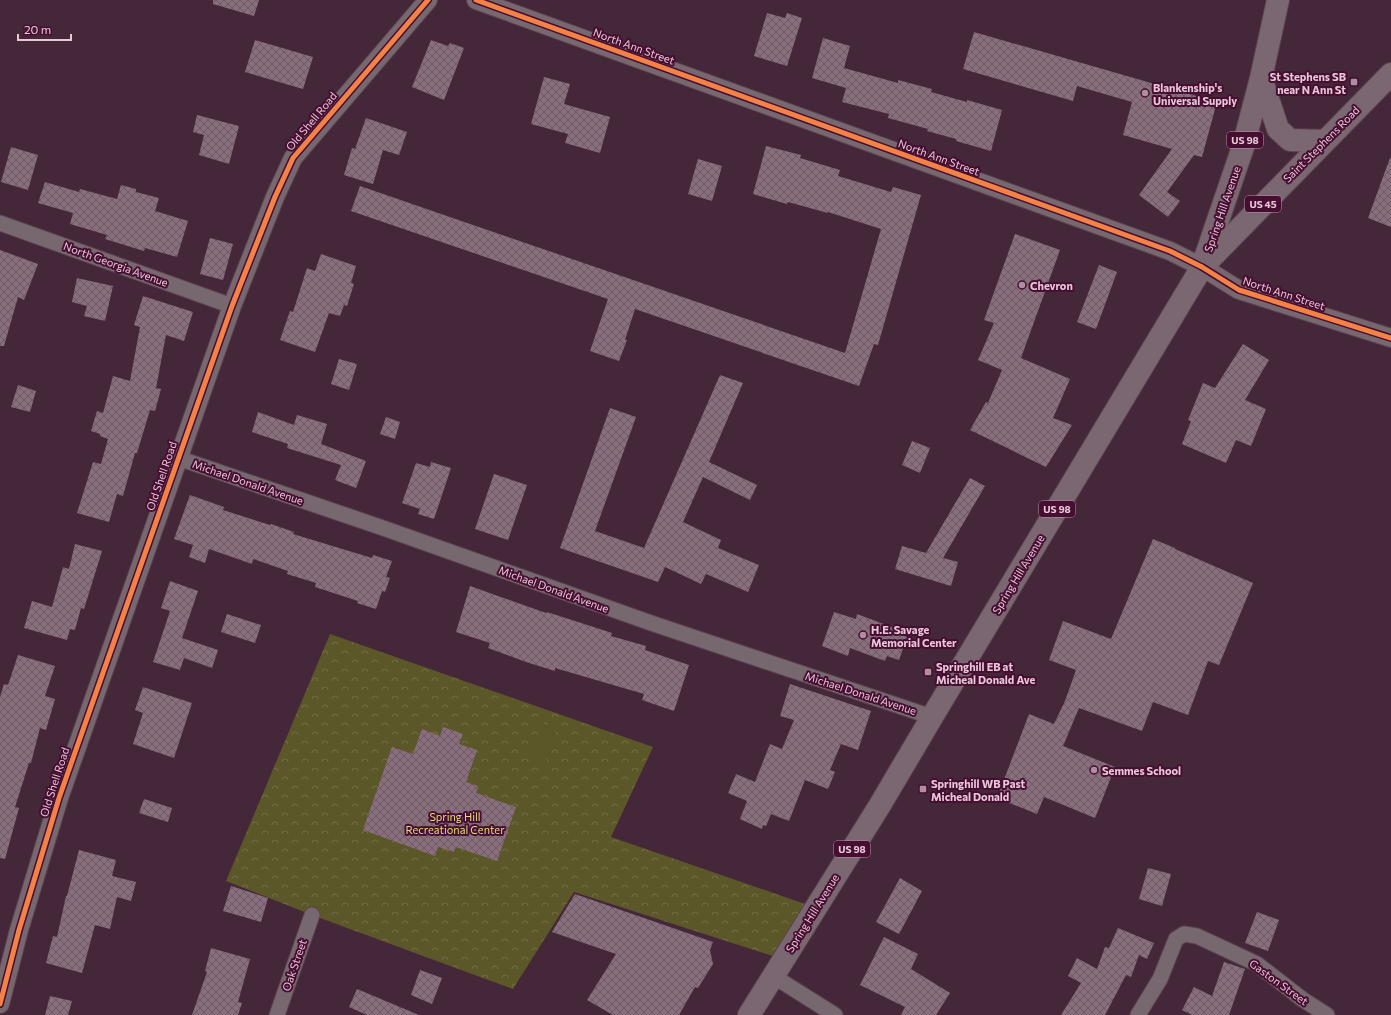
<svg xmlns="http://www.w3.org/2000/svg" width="1391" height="1015" font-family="Commissioner,sans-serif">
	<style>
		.park { fill: url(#park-crowns) }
		.pitch { fill: #5c5729 }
		.building { fill: url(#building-cross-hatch) }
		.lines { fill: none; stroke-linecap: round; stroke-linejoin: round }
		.minor-casing { stroke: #5c4351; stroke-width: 17 }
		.tertiary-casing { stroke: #5c4351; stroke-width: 20 }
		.primary-casing { stroke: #5c4351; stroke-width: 24 }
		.minor { stroke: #776870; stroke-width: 15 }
		.tertiary { stroke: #776870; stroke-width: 18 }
		.primary { stroke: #7b6772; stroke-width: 22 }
		.cycleway-casing { stroke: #460f31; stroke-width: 8 }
		.cycleway { stroke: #f48246; stroke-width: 5 }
		.poi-dot { fill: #af8ea0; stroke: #460f31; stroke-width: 1.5 }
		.labels { text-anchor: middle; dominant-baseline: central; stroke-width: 4; stroke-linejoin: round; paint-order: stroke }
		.shield { fill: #460f31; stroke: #b88fa6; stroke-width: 1 }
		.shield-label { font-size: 10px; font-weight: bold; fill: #e9c6d8 }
		.street-label { font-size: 11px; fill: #e9c6d8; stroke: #460f31 }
		.poi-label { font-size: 11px; font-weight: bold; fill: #e9c6d8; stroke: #460f31; text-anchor: start }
		.park-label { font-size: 11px; fill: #e4df7f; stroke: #460f31 }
	</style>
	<defs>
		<pattern id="park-crowns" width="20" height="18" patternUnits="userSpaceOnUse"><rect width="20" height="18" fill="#5c5729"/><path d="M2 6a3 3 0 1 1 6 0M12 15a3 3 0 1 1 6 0" fill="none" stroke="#736e47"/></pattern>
		<pattern id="building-cross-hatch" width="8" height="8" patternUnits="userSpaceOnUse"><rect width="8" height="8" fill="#896f7d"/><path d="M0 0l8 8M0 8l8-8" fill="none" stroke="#6e5a65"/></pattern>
	</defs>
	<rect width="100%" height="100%" fill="#442738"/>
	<path class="park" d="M330 634 653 747 611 837 808 905 776 957 574 892 513 989 312 915 226 881Z"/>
	<path class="pitch" d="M542 723 557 728 543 769 528 764Z"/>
	<path class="building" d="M213 0H259L254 16 213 4Z
		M767 13 785 18 787 13 802 18 787 66 754 56Z
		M974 32 1217 102 1202 157 1194 155 1167 192 1180 201 1168 217 1139 195 1172 149 1123 135 1132 102 1077 86 1073 101 963 69Z
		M823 38 850 46 844 68 898 83V80L932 89 931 92 967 102V100L1002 110 991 151 956 141V139L927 131 928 129 888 118 889 114 842 102 846 88 812 78Z
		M255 40 313 57 303 89 245 72Z
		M431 40 448 46 450 43 464 48 444 100 412 87Z
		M544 77 570 84 564 104 610 117 600 153 565 143 568 134 531 124Z
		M197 115 239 126 229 164 199 155 204 135 193 132Z
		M366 118 407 132 399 155 383 150 373 184 344 175 352 148 355 149Z
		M766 146 801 155 800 158 840 170 838 176 891 192 893 187 921 195 878 345 874 344 859 386 635 309 625 340H627L619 361 590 351 608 299 351 211 360 186 845 353 881 229 828 212V213L788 202 787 204 753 194Z
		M11 147 38 155 28 190 1 182Z
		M1390 158H1391V227L1368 218Z
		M698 159 722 166 712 201 688 194Z
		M45 182 79 192 80 189 117 199 121 185 136 189V192L159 198 155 211 188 221 177 257 145 248 144 251 105 239 107 235 70 224 73 213 38 203Z
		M1015 234 1060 250 1021 358 1070 379 1053 418 1072 425 1046 467 970 430 986 402 988 403 1002 370 978 360 994 323 984 320Z
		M210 238 233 244 223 280 200 274Z
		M0 250 38 264 24 300 18 297 4 346H0Z
		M321 254 356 266 351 283 354 284 347 306 344 305 340 316 329 313 315 352 280 340 290 311 293 312 307 268 315 271Z
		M1099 265 1117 272 1096 329 1077 322Z
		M77 278 113 286 105 321 84 316 87 306 72 302Z
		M143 296 193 312 184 341 166 335 156 388 161 389 155 411 150 410 137 453H135L123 496 117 494 109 522 77 513 93 462 101 464 108 439 100 436V434L91 431 97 411 103 413 113 376 130 381 140 327 134 325Z
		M1243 344 1269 360 1245 400 1266 409 1251 446 1236 440 1226 463 1182 444 1191 421 1188 420 1203 383 1215 388Z
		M339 359 357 364 349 390 331 384Z
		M720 375 743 383 709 462 757 485 750 500 703 477 683 522 721 540 718 548 759 565 748 592 706 574 701 584 665 567 658 582 560 548 610 408 636 417 595 531 644 548Z
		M18 385 36 391 30 412 11 407Z
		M258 412 294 425 297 415 327 424 321 444 366 461 356 488 335 480 341 465 287 448 288 444 252 432Z
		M386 417 400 422 395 439 380 434Z
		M912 441 930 448 920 473 902 465Z
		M431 462 451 468 434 519 418 514 420 509 402 503 416 463 430 467Z
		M494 474 527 485 508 540 475 529Z
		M970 478 985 486 943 558 958 562 951 586 895 569 902 546 926 553Z
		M190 495 224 507 223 510 270 525 271 524 294 532 293 534 372 558 373 555 392 561 386 577 390 578 385 592 382 591 376 609 357 603 358 601 315 587 316 583 287 574 288 571 253 559 252 564 209 549 205 563 189 557 193 545 174 539Z
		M1153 539 1175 548V549L1253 583 1219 665 1208 661 1188 715 1153 702 1142 731 1079 708 1063 746 1115 767 1095 818 1044 797 1037 814 997 798 1029 714 1054 724 1065 701 1076 670 1049 660 1063 621 1111 639Z
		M75 544 102 551 84 609 81 608 75 630 70 629 67 640 24 628 32 601 52 607 63 567 69 569Z
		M170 581 198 591 182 638 218 650 212 668 184 658 180 670 153 662 170 611 161 608Z
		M470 586 546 613 547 612 612 633 611 636 646 646 645 650 689 665 674 711 642 700 644 694 555 668V671L526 662 488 648 490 643 456 632Z
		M834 612 856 619 857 614 897 629 895 633 907 637 899 660 887 656 885 661 850 648 848 656 822 646Z
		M227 614 261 625 255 643 221 632Z
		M18 655 55 666 45 696 55 699 46 730 40 728 31 763H29L15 807 19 808 5 859 0 858V697L4 684 8 685Z
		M790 684 871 711 858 750 841 744 830 770 835 772 828 789 805 780 789 821 771 814 766 826 763 825 762 829 740 819 747 801 728 793 736 774 755 782 770 744 782 749 794 720 780 716Z
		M143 687 192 703 174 758 133 744 143 713 135 710Z
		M443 727 463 734 459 744 477 750 466 782 478 786 476 793 516 807 497 861 456 847 454 852 438 847 435 856 363 830 392 747 413 754 422 729 440 736Z
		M144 799 172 808 168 822 139 813Z
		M79 850 116 860 112 876 136 882 131 901 117 897 110 929 95 925 82 973 46 963 53 936 57 937 66 896H67Z
		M1148 868 1171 874 1162 906 1139 899Z
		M900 878 922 891 899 934 876 922Z
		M231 886 268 898 261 922 223 911Z
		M575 894 713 942 710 950 713 964 698 988 695 987 679 1015H613L587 1000 616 954 552 932Z
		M1257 912 1279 920 1268 951 1245 943Z
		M1118 928 1154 943 1147 959 1139 955 1131 977 1126 975 1105 1015H1061L1081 983 1068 976 1077 958 1097 969 1105 947 1109 948Z
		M884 937 918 954 911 969 950 993 936 1015H901L905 1007 860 985Z
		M211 948 250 959 238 1002 242 1003 238 1015H192L207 972 205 971Z
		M1224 962 1245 969 1229 1015H1192L1182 1010 1194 987 1212 996Z
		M420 970 442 978 432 1004 411 995Z
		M357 989 419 1015H367L349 1007Z
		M50 996 72 1001 68 1015H45Z"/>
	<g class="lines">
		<g class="minor-casing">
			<path id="minor" d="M0 223 232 306
				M178 458 383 528 651 623 932 717
				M773 976 835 1015
				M277 1015 312 915
				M1138 1015 1160 979 1176 939 1184 934 1197 936 1257 964 1302 999 1327 1015"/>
		</g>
		<g class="tertiary-casing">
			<path id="tertiary" d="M476 0 1170 251 1202 267 1239 290 1391 338
				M0 1004 19 930 59 798 232 306 275 197 293 158 428 0"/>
		</g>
		<g class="primary-casing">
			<path id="primary" d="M1261 78 1278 129 1290 140 1325 141
				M1207 262 1391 74
				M749 1015 880 805 932 717 1202 267 1243 147 1261 78 1278 0"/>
		</g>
		<use href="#minor" class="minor"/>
		<use href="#tertiary" class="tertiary"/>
		<use href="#primary" class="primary"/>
		<g class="cycleway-casing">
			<path id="cycleway" d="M476 0 1170 251 1202 267 1239 290 1391 338
				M0 1004 19 930 59 798 232 306 275 197 293 158 428 0"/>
		</g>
		<use href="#cycleway" class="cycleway"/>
	</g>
	<g class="poi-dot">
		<rect x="1350" y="78" width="8" height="8" rx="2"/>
		<circle cx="1145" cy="93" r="4"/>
		<circle cx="1022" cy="285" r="4"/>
		<circle cx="863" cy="635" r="4"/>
		<rect x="924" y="668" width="8" height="8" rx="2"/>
		<circle cx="1094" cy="770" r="4"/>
		<rect x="919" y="785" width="8" height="8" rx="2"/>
	</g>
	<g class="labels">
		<g class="shield">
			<rect x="1227" y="132" width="36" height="16" rx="3"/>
			<rect x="1245" y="196" width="36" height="16" rx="3"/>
			<rect x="1039" y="501" width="36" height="16" rx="3"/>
			<rect x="834" y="841" width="36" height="16" rx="3"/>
		</g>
		<g class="shield-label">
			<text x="1245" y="140">US 98</text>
			<text x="1263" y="204">US 45</text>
			<text x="1057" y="509">US 98</text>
			<text x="852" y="849">US 98</text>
		</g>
		<g class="street-label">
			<text transform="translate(634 46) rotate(20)">North Ann Street</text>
			<text transform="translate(311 121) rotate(-50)">Old Shell Road</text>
			<text transform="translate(1321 144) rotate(-45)">Saint Stephens Road</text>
			<text transform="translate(939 157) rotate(20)">North Ann Street</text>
			<text transform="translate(1222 209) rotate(-71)">Spring Hill Avenue</text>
			<text transform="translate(116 264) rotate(20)">North Georgia Avenue</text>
			<text transform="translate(1284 293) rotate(18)">North Ann Street</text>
			<text transform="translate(161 476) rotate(-71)">Old Shell Road</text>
			<text transform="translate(248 482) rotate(19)">Michael Donald Avenue</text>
			<text transform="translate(1018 574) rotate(-59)">Spring Hill Avenue</text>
			<text transform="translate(554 589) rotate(20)">Michael Donald Avenue</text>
			<text transform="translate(861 693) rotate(18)">Michael Donald Avenue</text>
			<text transform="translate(54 782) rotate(-72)">Old Shell Road</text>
			<text transform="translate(812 913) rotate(-58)">Spring Hill Avenue</text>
			<text transform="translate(294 965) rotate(-71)">Oak Street</text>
			<text transform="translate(1279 982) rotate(36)">Gaston Street</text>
		</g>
		<g class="poi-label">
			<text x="1346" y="76" text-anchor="end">St Stephens SB<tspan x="1346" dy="13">near N Ann St</tspan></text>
			<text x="1153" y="87">Blankenship's<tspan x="1153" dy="13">Universal Supply</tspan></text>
			<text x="1030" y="285">Chevron</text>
			<text x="871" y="629">H.E. Savage<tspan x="871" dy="13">Memorial Center</tspan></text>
			<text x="936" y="666">Springhill EB at<tspan x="936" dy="13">Micheal Donald Ave</tspan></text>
			<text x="1102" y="770">Semmes School</text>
			<text x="931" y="783">Springhill WB Past<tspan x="931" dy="13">Micheal Donald</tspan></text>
		</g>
		<g class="park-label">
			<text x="455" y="816">Spring Hill<tspan x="455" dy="13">Recreational Center</tspan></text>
		</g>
	</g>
	<path d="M18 34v6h53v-6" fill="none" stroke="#e9c6d8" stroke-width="2"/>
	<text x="24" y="34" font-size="12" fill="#e9c6d8" stroke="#460f31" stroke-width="3" paint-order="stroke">20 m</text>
</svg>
